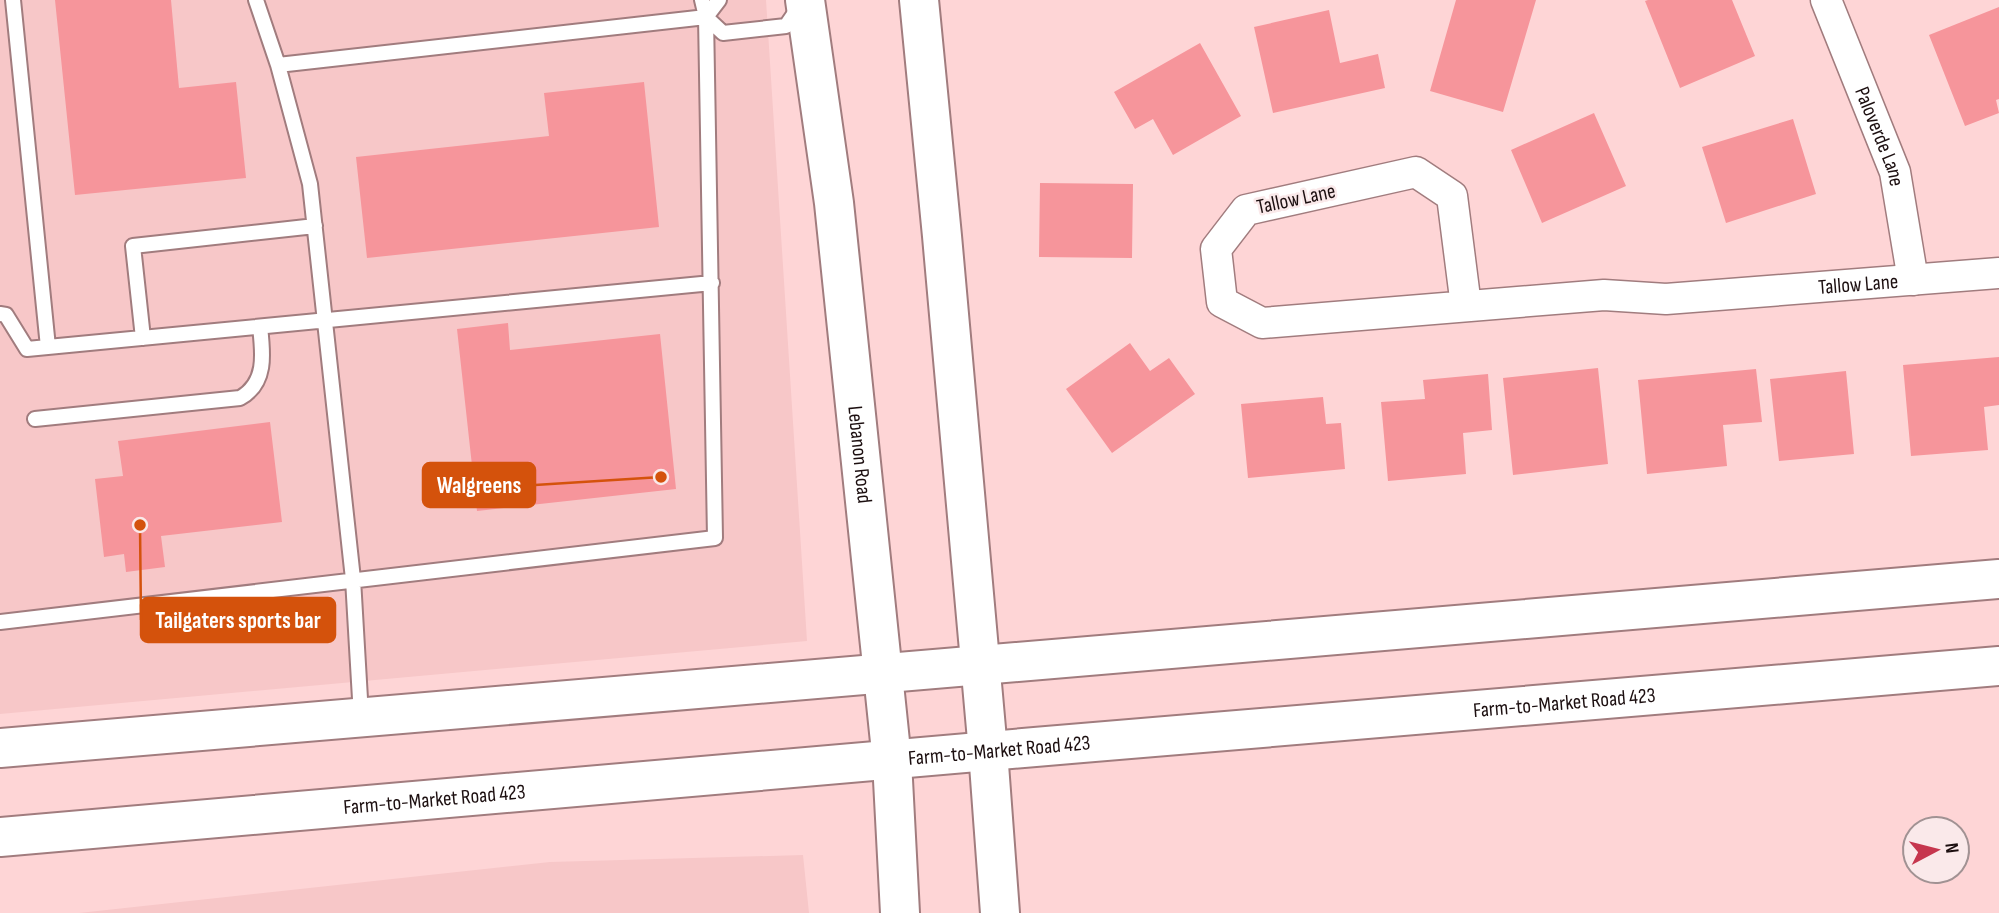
<svg xmlns="http://www.w3.org/2000/svg" width="1999" height="913" font-family="'Sofia Sans Condensed',sans-serif">
	<style>
		.built { fill: #f7c7c8 }
		.building { fill: #f6959b }
		.lines { fill: none; stroke-linecap: round; stroke-linejoin: round }
		.lane-casing { stroke: #a17c7e; stroke-width: 18 }
		.street-casing { stroke: #a17c7e; stroke-width: 33 }
		.secondary-casing { stroke: #a17c7e; stroke-width: 42 }
		.primary-casing { stroke: #a17c7e; stroke-width: 42 }
		.lane { stroke: #fff; stroke-width: 14 }
		.street { stroke: #fff; stroke-width: 30 }
		.secondary { stroke: #fff; stroke-width: 38 }
		.primary { stroke: #fff; stroke-width: 38 }
		.labels { text-anchor: middle; dominant-baseline: central; stroke-width: 5; stroke-linejoin: round; paint-order: stroke }
		.street-label { font-size: 21px; fill: #1c0f10; stroke: #fae9ea }
		.leader { fill: none; stroke: #d4520c; stroke-width: 2.5 }
		.callout-dot { fill: #d4520c; stroke: #fae9ea; stroke-width: 2.5 }
		.callout { fill: #d4520c; stroke: #d4520c; stroke-width: 2.5 }
		.callout-label { font-size: 23px; text-anchor: middle; font-weight: bold; fill: #fff }
	</style>
	<rect width="100%" height="100%" fill="#fed5d6"/>
	<path class="built" d="M0 0H766L807 641 0 714Z
		M803 855 809 913H79L550 862Z"/>
	<path class="building" d="M55 0H171L179 88 236 82 246 178 75 195Z
		M1456 0H1536L1503 112 1430 91Z
		M1648 0H1732L1755 56 1680 88 1645 1Z
		M1999 7V99L1996 100 1999 113 1965 126 1929 35Z
		M1329 10 1340 63 1378 54 1385 88 1273 113 1254 27Z
		M1200 43 1241 116 1173 155 1153 119 1135 129 1114 92Z
		M644 82 659 227 367 258 356 157 549 136 544 93Z
		M1594 113 1626 186 1542 223 1511 150Z
		M1793 119 1816 194 1726 223 1702 147Z
		M1040 183 1133 184 1132 258 1039 257Z
		M508 323 510 350 660 334 676 489 477 511 457 329Z
		M1130 343 1150 371 1169 358 1195 394 1112 453 1066 389Z
		M1999 357V405L1984 407 1988 450 1911 456 1903 365Z
		M1598 368 1608 464 1513 475 1503 378Z
		M1756 369 1762 422 1723 425 1727 466 1647 474 1638 380Z
		M1846 371 1854 454 1779 461 1770 379Z
		M1488 374 1492 430 1463 433 1466 474 1388 481 1381 402 1425 399 1423 380Z
		M1323 397 1326 424 1341 423 1345 469 1248 478 1241 404Z
		M270 422 282 522 161 536 165 567 126 572 124 554 104 557 95 479 123 476 118 441Z"/>
	<g class="lines">
		<g class="lane-casing">
			<path id="lane" d="M13 0 48 347
				M256 0 278 65 310 184 353 579 361 716
				M706 17 723 33 786 26 799 7
				M278 65 706 17 719 0
				M0 314 6 315 27 349 712 283
				M143 338 133 246 315 226
				M35 419 240 398C267 383 263 353 260 327
				M0 622 715 538 706 17 702 0"/>
		</g>
		<g class="street-casing">
			<g id="street">
				<path id="s1" d="M1826 0 1895 172 1913 280"/>
				<path id="s2" d="M1466 306 1452 196 1416 172 1246 210 1216 249 1222 302 1262 323 1604 295 1666 299 1999 273"/>
			</g>
		</g>
		<g class="secondary-casing">
			<g id="secondary">
				<path id="s3" d="M805 0 834 203 892 761 900 913"/>
				<path d="M919 0 942 236 988 751 1000 913"/>
			</g>
		</g>
		<g class="primary-casing">
			<g id="primary">
				<path d="M0 748 1999 579"/>
				<path id="s4" d="M0 837 1035 747 1999 666"/>
			</g>
		</g>
		<use href="#lane" class="lane"/>
		<use href="#street" class="street"/>
		<use href="#secondary" class="secondary"/>
		<use href="#primary" class="primary"/>
	</g>
	<g class="labels">
		<g class="street-label">
			<text stroke="none"><textPath href="#s1" startOffset="147">Paloverde Lane</textPath></text>
			<text transform="translate(1296 199) rotate(-12)">Tallow Lane</text>
			<text stroke="none"><textPath href="#s2" startOffset="1074">Tallow Lane</textPath></text>
			<text stroke="none"><textPath href="#s3" startOffset="458">Lebanon Road</textPath></text>
			<text stroke="none"><textPath href="#s4" startOffset="1570">Farm-to-Market Road 423</textPath></text>
			<text stroke="none"><textPath href="#s4" startOffset="1003">Farm-to-Market Road 423</textPath></text>
			<text stroke="none"><textPath href="#s4" startOffset="436">Farm-to-Market Road 423</textPath></text>
		</g>
	</g>
	<path class="leader" d="M661 477L535 485M140 525L141 620"/>
	<g class="callout-dot">
		<circle cx="661" cy="477" r="7"/>
		<circle cx="140" cy="525" r="7"/>
	</g>
	<g class="callout">
		<rect x="423" y="463" width="112" height="44" rx="7"/>
		<rect x="141" y="598" width="194" height="44" rx="7"/>
	</g>
	<g class="callout-label">
		<text x="479" y="493">Walgreens</text>
		<text x="238" y="628">Tailgaters sports bar</text>
	</g>
	<g transform="translate(1936 850) rotate(83)"><circle r="33" fill="#fae9ea" stroke="#a19293" stroke-width="2"/>
	<path d="M0-5L12 26L0 18L-12 26Z" fill="#c6364e"/>
	<text y="-10" font-size="19" font-weight="bold" text-anchor="middle" fill="#1c0f10">N</text>
	</g>
</svg>
